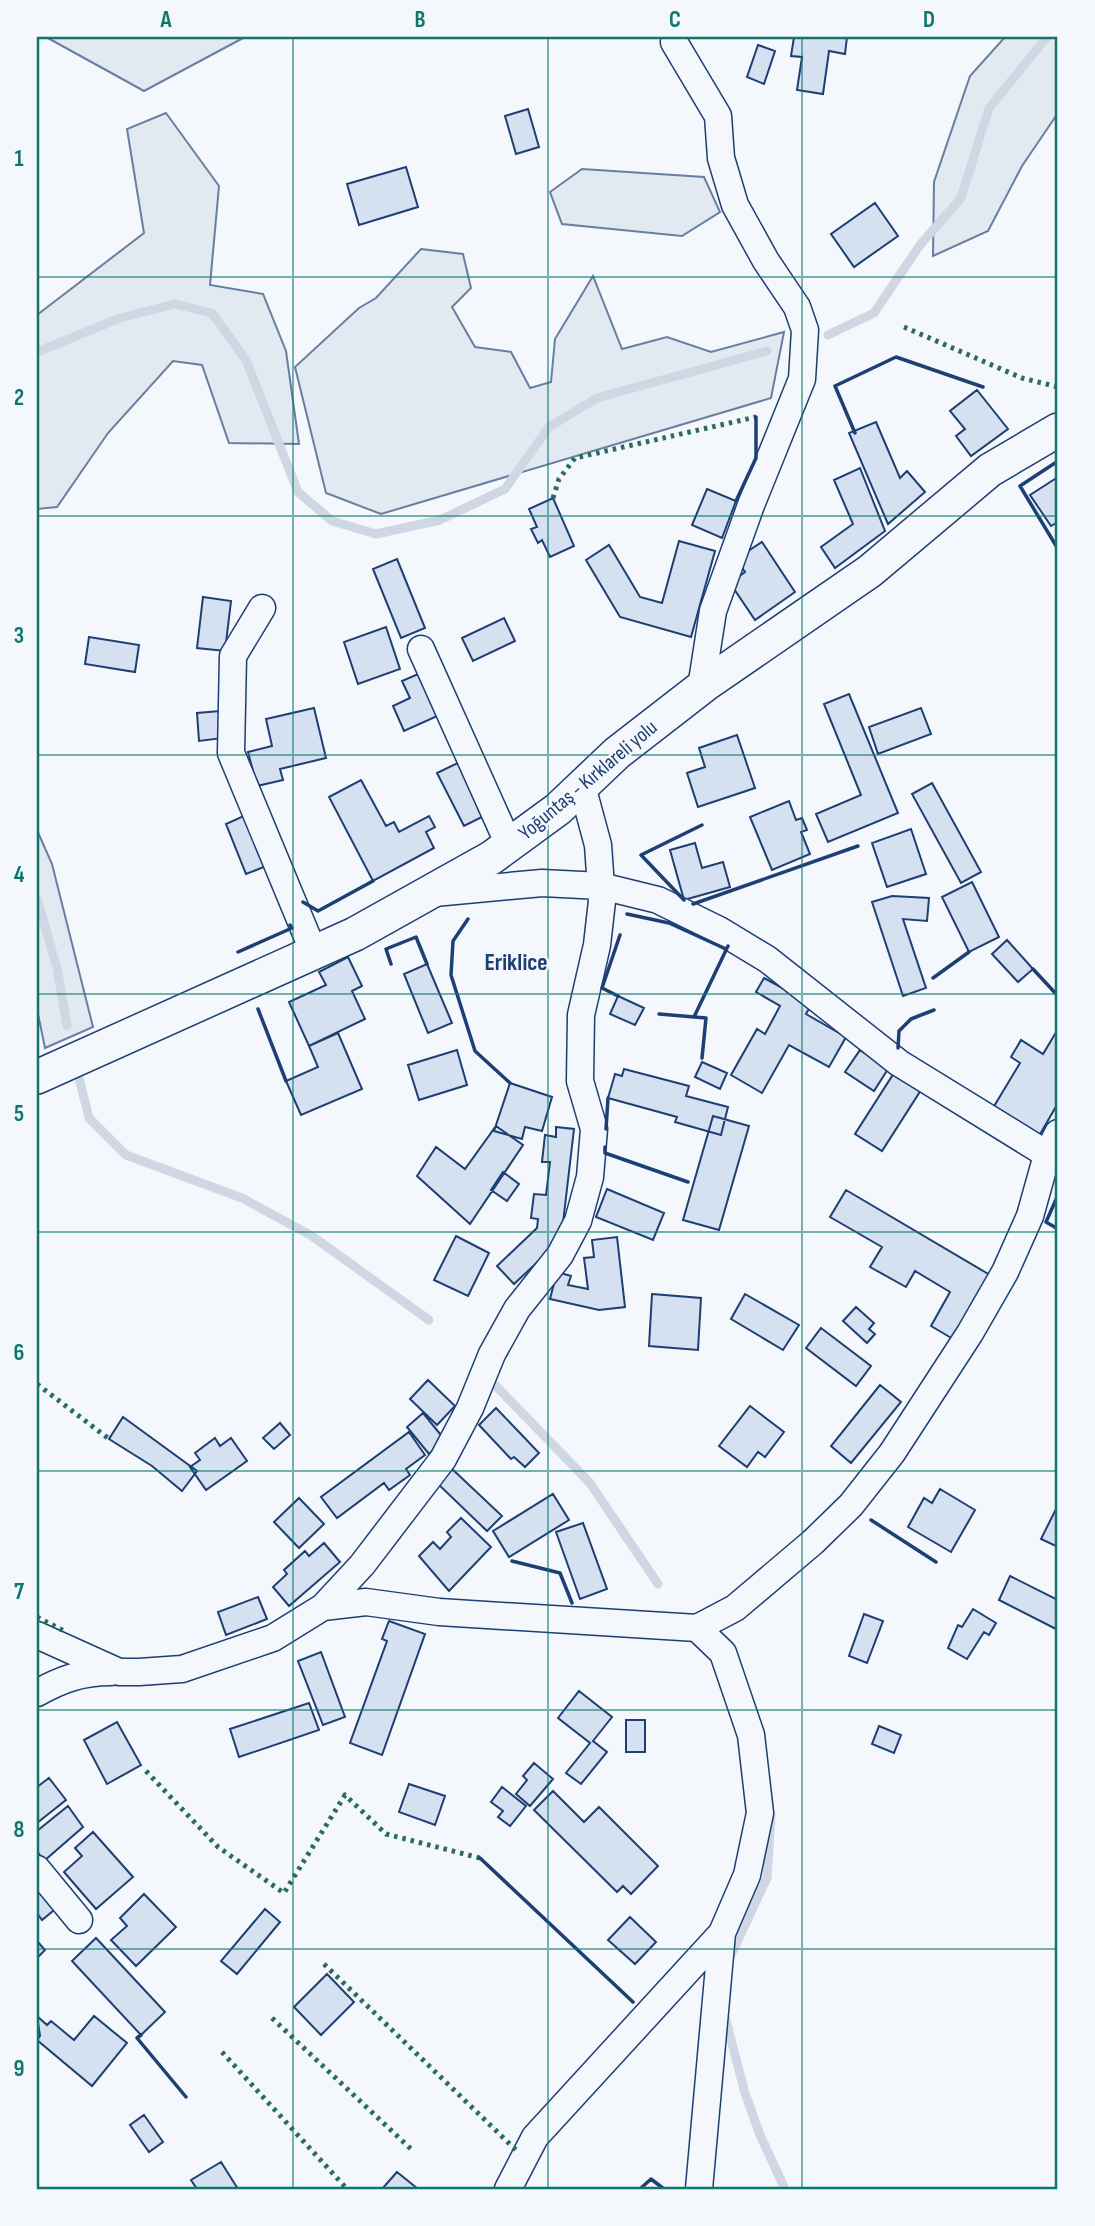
<svg xmlns="http://www.w3.org/2000/svg" width="1095" height="2226" font-family="'Sofia Sans Condensed',sans-serif">
	<style>
		.green { fill: #e3e9f0; stroke: #687fa3; stroke-width: 2 }
		.lines { fill: none; stroke-linecap: round; stroke-linejoin: round }
		.stream { stroke: #cfd7e4; stroke-width: 9 }
		.building { fill: #d5e0f0; stroke: #1d3f73; stroke-width: 2 }
		.minor-casing { stroke: #1d3f73; stroke-width: 29 }
		.tertiary-casing { stroke: #1d3f73; stroke-width: 36 }
		.minor { stroke: #f4f7fb; stroke-width: 26 }
		.tertiary { stroke: #f4f7fb; stroke-width: 33 }
		.hedge { stroke: #2c6c60; stroke-width: 5; stroke-dasharray: 3.5 5; stroke-linecap: butt }
		.wall { stroke: #1d3f73; stroke-width: 3.5 }
		.grid { fill: none; stroke: #0f766e; stroke-width: 2; stroke-opacity: 0.55 }
		.labels { text-anchor: middle; dominant-baseline: central; stroke-width: 5; stroke-linejoin: round; paint-order: stroke }
		.street-label { font-size: 21px; fill: #1d3f73; stroke: #f4f7fb }
		.quarter-label { font-size: 24px; font-weight: bold; fill: #1d3f73; stroke: #f4f7fb }
		.neatline { fill: none; stroke: #0f766e; stroke-width: 2.5 }
		.grid-label { font-size: 23px; text-anchor: middle; font-weight: bold; fill: #0f766e }
	</style>
	<rect width="100%" height="100%" fill="#f4f7fb"/>
	<path class="green" d="M46 37H245L144 91Z
		M1005 37H1058V113L1022 166 988 231 933 256 934 182 970 76Z
		M166 113 219 186 210 285 263 294 286 351 299 444 229 443 202 365 173 361 108 433 57 507 37 509V315L144 233 127 129Z
		M582 169 704 177 720 212 682 236 562 224 550 192Z
		M421 249 463 254 471 288 452 307 475 347 511 352 530 388 551 382 555 339 593 276 622 349 667 337 711 352 784 332 771 398 381 514 326 493 295 367 359 308 376 298Z
		M37 830 52 864 93 1027 45 1048 37 1009Z"/>
	<g class="lines">
		<path class="stream" d="M828 335 874 313 920 245 961 198 989 108 1047 37
			M37 352 120 318 175 304 212 313 246 360 298 492 332 521 376 534 440 520 505 489 549 427 597 398 767 351
			M37 898 57 968 67 1026
			M79 1078 89 1118 126 1155 242 1198 312 1236 429 1320
			M496 1386 590 1483 658 1584
			M730 1957 767 1878 771 1815
			M725 2017 745 2093 760 2135 785 2189"/>
	</g>
	<path class="building" d="M794 37H847L845 54 829 51 823 94 797 90 802 57 791 56Z
		M758 45 775 51 764 84 747 77Z
		M528 109 539 147 516 154 505 116Z
		M406 167 418 207 359 225 347 184Z
		M875 203 898 236 854 267 831 234Z
		M977 390 1008 429 971 456 956 436 965 429 950 411Z
		M876 422 900 478 907 471 925 492 888 524 849 433Z
		M860 468 885 531 835 568 821 547 853 524 834 480Z
		M1058 477V522L1051 526 1030 495Z
		M707 489 736 501 722 538 692 525Z
		M553 498 574 546 550 557 542 540 538 543 531 529 537 527 529 509Z
		M679 541 715 551 691 637 620 617 586 560 609 545 640 597 662 603Z
		M762 542 795 592 755 620 730 583 745 572 736 559Z
		M397 559 425 628 401 638 373 569Z
		M203 597 231 601 225 651 197 648Z
		M504 618 515 641 473 661 462 638Z
		M386 627 400 669 358 684 344 642Z
		M89 637 139 645 135 672 85 664Z
		M425 671 444 713 404 731 393 706 410 698 402 681Z
		M849 694 898 813 828 842 816 814 861 795 824 704Z
		M314 708 326 758 280 769 283 780 257 786 248 752 272 746 266 719Z
		M921 708 931 734 878 754 869 727Z
		M220 711 223 738 199 741 197 713Z
		M737 735 755 788 698 807 687 773 705 767 699 748Z
		M464 760 490 813 464 826 437 773Z
		M361 780 386 826 394 822 399 832 429 816 435 827 426 832 434 848 373 881 329 797Z
		M932 783 981 872 961 883 912 794Z
		M789 801 796 820 802 818 807 830 801 832 810 854 772 870 750 817Z
		M248 814 269 865 246 874 226 824Z
		M911 829 926 874 887 887 872 843Z
		M695 843 702 868 723 862 730 887 684 900 670 850Z
		M972 882 999 937 969 952 942 897Z
		M892 896 929 898 927 921 903 919 926 988 903 996 872 902Z
		M1007 940 1033 969 1018 982 992 954Z
		M348 957 362 986 352 991 365 1019 309 1046 289 1002 326 985 319 972Z
		M427 964 452 1023 428 1033 404 974Z
		M764 978 812 1004 806 1014 846 1037 829 1067 789 1045 762 1093 731 1075 757 1029 765 1034 780 1006 756 992Z
		M618 996 644 1008 635 1025 610 1014Z
		M1058 1029V1103L1039 1136 993 1108 1020 1063 1011 1057 1021 1040 1043 1054Z
		M338 1033 362 1089 301 1115 286 1081 318 1067 309 1046Z
		M457 1050 467 1085 419 1100 408 1065Z
		M860 1050 888 1069 874 1091 845 1072Z
		M702 1062 727 1073 720 1089 695 1077Z
		M624 1069 689 1086 686 1096 728 1107 721 1135 675 1122 677 1117 608 1098 615 1074 622 1076Z
		M894 1073 921 1090 882 1151 855 1134Z
		M510 1083 552 1097 542 1131 525 1127 522 1139 494 1131Z
		M713 1116 749 1126 719 1230 683 1220Z
		M496 1126 523 1145 470 1224 417 1176 436 1147 465 1169Z
		M556 1127 574 1129 561 1240 514 1284 497 1266 537 1228 538 1219 531 1218 534 1194 546 1195 550 1162H542L545 1135 556 1137Z
		M503 1172 519 1184 507 1201 491 1190Z
		M607 1189 664 1213 653 1240 596 1217Z
		M846 1190 990 1275 953 1339 931 1326 950 1292 915 1271 906 1287 870 1267 882 1247 830 1217Z
		M456 1236 489 1253 468 1296 434 1280Z
		M617 1237 625 1307 599 1310 550 1299 557 1272 571 1276 568 1285 588 1289 584 1258 594 1257 592 1240Z
		M652 1294 701 1298 698 1350 649 1346Z
		M745 1294 799 1325 783 1350 731 1319Z
		M856 1307 874 1323 869 1329 875 1334 867 1343 843 1321Z
		M821 1328 871 1366 856 1386 806 1348Z
		M428 1380 455 1406 437 1425 410 1399Z
		M880 1385 901 1402 851 1463 831 1446Z
		M750 1406 784 1432 765 1457 758 1452 747 1467 719 1446Z
		M496 1408 539 1453 525 1467 514 1457 511 1459 479 1425Z
		M423 1413 445 1440 429 1454 407 1427Z
		M123 1417 197 1471 182 1491 152 1466 109 1439Z
		M280 1423 290 1435 274 1449 263 1438Z
		M409 1432 425 1455 406 1469 410 1475 389 1490 384 1483 337 1518 321 1497Z
		M215 1438 220 1446 231 1438 247 1461 206 1490 190 1467 200 1460 195 1453Z
		M450 1467 502 1516 487 1531 436 1482Z
		M940 1489 975 1510 951 1552 908 1527 924 1498 932 1503Z
		M553 1494 569 1520 509 1557 493 1531Z
		M299 1498 324 1524 299 1548 274 1522Z
		M1056 1509 1058 1510V1547L1041 1539Z
		M461 1518 491 1547 449 1591 419 1556 433 1542 440 1549 451 1537 447 1532Z
		M583 1523 607 1589 580 1599 556 1532Z
		M324 1543 340 1562 289 1606 273 1587 287 1574 284 1570 305 1551 309 1556Z
		M1010 1576 1058 1600V1630L999 1600Z
		M258 1597 267 1619 226 1635 218 1612Z
		M973 1609 996 1623 989 1635 984 1632 967 1659 948 1648 958 1625 962 1627Z
		M864 1614 883 1621 867 1663 849 1656Z
		M389 1621 425 1634 382 1755 350 1743 387 1641 382 1639Z
		M321 1652 345 1717 323 1725 298 1661Z
		M579 1691 612 1717 593 1741 607 1752 581 1784 566 1773 590 1743 558 1718Z
		M309 1703 319 1730 239 1757 230 1729Z
		M626 1720H645V1752H626Z
		M117 1722 141 1765 107 1784 84 1740Z
		M879 1726 901 1735 894 1753 872 1744Z
		M534 1763 553 1779 530 1806 516 1794 527 1780 523 1776Z
		M49 1778 66 1800 37 1823V1787Z
		M409 1784 445 1796 435 1825 399 1812Z
		M502 1787 526 1806 510 1826 498 1817 503 1811 491 1802Z
		M553 1791 584 1822 599 1807 658 1866 631 1894 623 1886 617 1892 534 1810Z
		M68 1806 83 1827 44 1861 37 1851V1831Z
		M93 1832 133 1877 96 1909 64 1872 82 1856 75 1848Z
		M37 1880 59 1906 42 1920 37 1913Z
		M144 1894 176 1927 136 1966 111 1940 127 1926 120 1918Z
		M265 1909 280 1922 237 1974 221 1961Z
		M630 1917 656 1942 635 1964 608 1940Z
		M96 1938 165 2012 141 2035 72 1961Z
		M37 1941 45 1950 37 1958Z
		M327 1974 354 2002 321 2035 294 2007Z
		M37 2016 47 2025 51 2021 74 2040 94 2016 127 2043 92 2086 37 2040 40 2036Z
		M144 2115 163 2142 149 2152 130 2125Z
		M221 2162 238 2189H197L191 2180Z
		M397 2172 418 2189H382Z"/>
	<g class="lines">
		<g class="minor-casing">
			<path id="minor" d="M674 42 718 116 721 158 735 205 766 261 797 307 805 330 802 379 751 505 713 611 701 688
				M262 608 233 656 231 753 314 953
				M421 649 509 845
				M434 893 542 883 601 886 658 900 719 930 767 959 899 1063 1058 1161
				M323 1607 366 1602 439 1612 697 1628 735 1608 813 1542 851 1505 892 1453 970 1333 1005 1272 1030 1216 1047 1155 1058 1133
				M697 1628 723 1653 751 1735 760 1813 747 1875 722 1933 699 2189
				M37 1635 119 1672H139L182 1669 273 1638 323 1607 362 1565 443 1459 470 1408 492 1354 517 1309 560 1255 578 1221 590 1177 594 1129 580 1081 581 1015 597 945 602 901 598 845 582 786
				M37 1693C62 1679 82 1672 111 1672
				M37 1869 79 1920
				M508 2189 535 2137 722 1933"/>
		</g>
		<g class="tertiary-casing">
			<path id="tertiary" d="M37 1077 355 934 491 858 558 809 617 753 706 684 870 571 990 470 1058 430"/>
		</g>
		<use href="#minor" class="minor"/>
		<use href="#tertiary" class="tertiary"/>
		<path class="hedge" d="M904 327 1022 378 1058 387
			M553 498 559 479 575 458 756 417
			M37 1384 109 1439
			M37 1617 66 1632
			M146 1771 218 1847 284 1893 345 1795 386 1834 480 1858
			M324 1964 517 2151 515 2153
			M272 2018 412 2150
			M222 2052 347 2189"/>
		<path class="wall" d="M855 433 835 386 896 357 983 387
			M1058 461 1020 486 1058 549
			M736 501 756 458V417
			M684 900 641 855 702 825
			M303 902 318 911 373 881
			M693 904 858 846
			M627 914 669 923 726 949
			M468 919 453 941 451 975 475 1051 510 1083
			M238 952 292 928 290 925
			M391 964 386 949 416 937 427 964
			M1033 969 1058 996
			M933 978 969 952
			M618 996 602 988 620 935
			M258 1009 286 1081
			M659 1014 706 1018 702 1058
			M694 1017 728 946
			M898 1048 899 1031 911 1019 934 1010
			M606 1129 608 1098
			M605 1147V1153L688 1182
			M1058 1195 1046 1222 1058 1229
			M871 1520 936 1562
			M512 1561 560 1573 572 1603
			M480 1858 633 2002
			M141 2035 137 2038 186 2097
			M640 2189 651 2179 664 2189"/>
	</g>
	<path class="grid" d="M293 37V2189M548 37V2189M802 37V2189M37 277H1058M37 516H1058M37 755H1058M37 994H1058M37 1232H1058M37 1471H1058M37 1710H1058M37 1949H1058"/>
	<g class="labels">
		<g class="street-label">
			<text transform="translate(588 780) rotate(-40)">Yoğuntaş - Kırklareli yolu</text>
		</g>
		<g class="quarter-label">
			<text x="516" y="962">Eriklice</text>
		</g>
	</g>
	<rect width="1095" height="2226" fill="none" stroke="#f4f7fb" stroke-width="77"/>
	<rect x="38" y="38" width="1018" height="2150" class="neatline"/>
	<g class="grid-label">
		<text x="166" y="27">A</text>
		<text x="420" y="27">B</text>
		<text x="675" y="27">C</text>
		<text x="929" y="27">D</text>
		<text x="19" y="166">1</text>
		<text x="19" y="405">2</text>
		<text x="19" y="643">3</text>
		<text x="19" y="882">4</text>
		<text x="19" y="1121">5</text>
		<text x="19" y="1360">6</text>
		<text x="19" y="1599">7</text>
		<text x="19" y="1837">8</text>
		<text x="19" y="2076">9</text>
	</g>
</svg>
